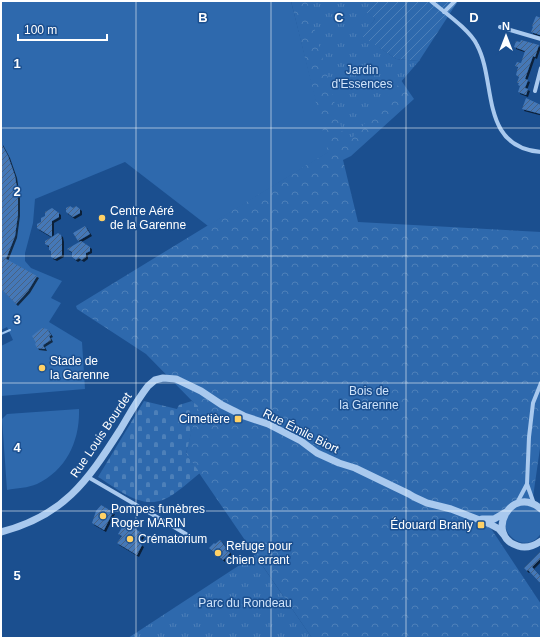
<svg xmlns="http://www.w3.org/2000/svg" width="542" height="639" font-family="Arial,sans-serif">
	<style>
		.grass { fill: #2e69ad }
		.forest { fill: url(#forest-crowns) }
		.cemetery { fill: url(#cemetery-stones) }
		.park { fill: url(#park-tufts) }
		.garden { fill: url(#garden-furrows) }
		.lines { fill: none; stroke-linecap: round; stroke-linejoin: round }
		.stream { stroke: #9cc4f0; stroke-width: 2 }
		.building { fill: url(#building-hatch); filter: url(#shadow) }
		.minor { stroke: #a9c9ee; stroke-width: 4 }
		.tertiary { stroke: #a9c9ee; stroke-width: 7 }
		.grid { fill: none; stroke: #fff; stroke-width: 1; stroke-opacity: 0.55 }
		.poi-dot { fill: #ffd166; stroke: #1b4f8f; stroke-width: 1.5 }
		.labels { text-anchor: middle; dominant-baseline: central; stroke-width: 3; stroke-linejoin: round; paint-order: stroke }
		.park-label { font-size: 12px; fill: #cfe3fa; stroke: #1b4f8f }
		.poi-label { font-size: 12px; fill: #fff; stroke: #1b4f8f; text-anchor: start }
		.street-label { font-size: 12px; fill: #fff; stroke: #1b4f8f }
		.grid-label { font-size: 13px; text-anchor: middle; font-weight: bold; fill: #fff; stroke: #1b4f8f; stroke-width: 3; stroke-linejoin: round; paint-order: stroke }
	</style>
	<defs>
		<pattern id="forest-crowns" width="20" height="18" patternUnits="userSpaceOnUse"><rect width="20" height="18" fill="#2e69ad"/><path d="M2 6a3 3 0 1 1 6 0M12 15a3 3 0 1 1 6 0" fill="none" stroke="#4d80b9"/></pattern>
		<pattern id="cemetery-stones" width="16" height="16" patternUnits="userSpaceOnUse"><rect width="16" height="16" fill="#2e69ad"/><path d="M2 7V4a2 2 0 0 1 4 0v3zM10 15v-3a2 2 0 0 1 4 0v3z" fill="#4d80b9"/></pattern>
		<pattern id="park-tufts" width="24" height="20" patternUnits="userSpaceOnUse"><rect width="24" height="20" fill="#2e69ad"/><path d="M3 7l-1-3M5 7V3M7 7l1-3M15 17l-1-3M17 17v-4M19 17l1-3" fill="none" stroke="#4d80b9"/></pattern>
		<pattern id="garden-furrows" width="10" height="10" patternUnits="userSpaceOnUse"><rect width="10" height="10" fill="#2e69ad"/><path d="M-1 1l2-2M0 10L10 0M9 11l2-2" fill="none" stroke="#4d80b9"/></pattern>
		<pattern id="building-hatch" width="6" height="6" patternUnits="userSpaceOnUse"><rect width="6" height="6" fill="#4478b7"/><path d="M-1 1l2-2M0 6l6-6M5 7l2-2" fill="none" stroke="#486282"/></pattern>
		<filter id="shadow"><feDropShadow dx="2" dy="2" stdDeviation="0" flood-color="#0009"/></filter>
	</defs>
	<rect width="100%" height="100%" fill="#1b4f8f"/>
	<path class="grass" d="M1 1H291L329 152 208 226 125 162 35 199 33 223 25 253V261L31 268 62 281 51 298 61 303 49 322 82 342 85 389 1 396V346L13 340 7 327 1 330Z
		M79 409C80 440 67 470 37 484 28 488 17 488 7 490L2 419 7 414Z
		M529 505 540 512 541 514V533C527 558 490 530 512 510 514 509 515 507 517 506 520 505 526 505 529 505Z"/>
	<path class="forest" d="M291 1H356L360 21 414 99 351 156 343 160 358 222 541 232V441L533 497 490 527 541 604V638H312L186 454 197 406 146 354 77 309 76 306 328 152Z"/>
	<path class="cemetery" d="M144 401 177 409 179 405 192 401 198 406 186 454 200 473C191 480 175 495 165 499 141 510 118 489 98 477Z"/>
	<path class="park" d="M307 1H375L367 12 375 19 363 36 396 59 419 61 346 145Z
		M255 555 312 638H128Z"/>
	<path class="garden" d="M375 1H458L419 61 396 59 362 36 375 19 366 12Z"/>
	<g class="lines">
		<path class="stream" d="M1 334 10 330"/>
	</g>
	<path class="building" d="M536 16 541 18 540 35 531 32 533 27 532 26Z
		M521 40 539 45 535 57 533 56 525 79 528 80 525 88 528 89 526 95 518 92 520 86 518 85 519 83H517L519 77 516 75 518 67 515 66 517 62 521 63 525 51 514 47 516 41 520 42Z
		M526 98 541 105V114L522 109Z
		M1 143 8 156 15 176 18 195V214L15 236 6 259 37 276 28 291 16 304 1 289Z
		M70 206 73 208 76 206 80 209V213L73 217 66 212V208Z
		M52 208 59 213V217L52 221V237L58 233 61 235 62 240V255L55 259 51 257V251L49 250V246L45 244V241L52 237 37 228V224L41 222V218L45 216V212Z
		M85 226 90 234 78 241 73 233Z
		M81 241 90 247V251L86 253V257L82 260 79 258 76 260 72 257V252L67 249Z
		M42 328 47 329 51 335 49 336 51 340 43 345 45 349 37 348 35 344 36 343 32 336Z
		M101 505 113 512 104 530 92 523 96 511Z
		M126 523 143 534 138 542 142 545 137 555 117 543 122 536 118 534 123 526Z
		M220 540 230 553 223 560 209 548 214 543 215 544Z
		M541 551V558L532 567 541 577V584L528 570 527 571 524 568Z"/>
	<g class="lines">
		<path class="minor" d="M431 1C444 12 470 30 477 45 497 82 479 147 541 152
			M444 12 455 1
			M500 27 541 39
			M535 91 541 68
			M88 477 186 534 196 542
			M517 503 527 484
			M534 504 527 484 529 437 533 403 541 383"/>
		<path class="tertiary" d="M541 509C511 483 484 536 518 546 527 549 534 546 541 541
			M482 519H494L506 512
			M1 532C63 516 87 482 120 430 129 415 137 400 148 386L155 380 163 378 176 379 201 391 222 405 244 416 268 424 301 441 317 453 339 463 355 468 409 494 414 497 427 503 451 509 490 524 499 529 504 535"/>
	</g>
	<path class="grid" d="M136 1V638M271 1V638M406 1V638M1 128H541M1 256H541M1 383H541M1 511H541"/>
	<g class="poi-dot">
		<circle cx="102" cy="218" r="4"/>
		<circle cx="42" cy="368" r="4"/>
		<rect x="234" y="415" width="8" height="8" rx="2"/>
		<circle cx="103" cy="516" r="4"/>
		<rect x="477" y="521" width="8" height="8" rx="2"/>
		<circle cx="130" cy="539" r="4"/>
		<circle cx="218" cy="553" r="4"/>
	</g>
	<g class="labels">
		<g class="park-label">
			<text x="362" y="70">Jardin<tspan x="362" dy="14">d'Essences</tspan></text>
			<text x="369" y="391">Bois de<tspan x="369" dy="14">la Garenne</tspan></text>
			<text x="245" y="603">Parc du Rondeau</text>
		</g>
		<g class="poi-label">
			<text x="110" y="211">Centre Aéré<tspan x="110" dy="14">de la Garenne</tspan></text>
			<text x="50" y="361">Stade de<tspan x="50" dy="14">la Garenne</tspan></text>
			<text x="230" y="419" text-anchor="end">Cimetière</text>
			<text x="111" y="509">Pompes funèbres<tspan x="111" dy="14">Roger MARIN</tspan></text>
			<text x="473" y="525" text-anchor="end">Édouard Branly</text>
			<text x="138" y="539">Crématorium</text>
			<text x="226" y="546">Refuge pour<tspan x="226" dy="14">chien errant</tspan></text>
		</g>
		<g class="street-label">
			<text transform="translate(301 431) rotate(27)">Rue Émile Biort</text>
			<text transform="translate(101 435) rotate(-56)">Rue Louis Bourdet</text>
		</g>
	</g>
	<g class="grid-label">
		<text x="203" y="22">B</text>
		<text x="339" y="22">C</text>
		<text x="474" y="22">D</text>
		<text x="17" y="68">1</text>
		<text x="17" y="196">2</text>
		<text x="17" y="324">3</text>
		<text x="17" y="452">4</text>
		<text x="17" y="580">5</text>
	</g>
	<rect width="542" height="639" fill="none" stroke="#ffffff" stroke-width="4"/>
	<g transform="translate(506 36)" stroke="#1b4f8f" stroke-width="3" paint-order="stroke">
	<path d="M0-3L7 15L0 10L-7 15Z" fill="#ffffff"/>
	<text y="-6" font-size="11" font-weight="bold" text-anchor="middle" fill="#ffffff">N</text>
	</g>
	<path d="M18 34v6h89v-6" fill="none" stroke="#ffffff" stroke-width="2"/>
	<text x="24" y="34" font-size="12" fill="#ffffff" stroke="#1b4f8f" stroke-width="3" paint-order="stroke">100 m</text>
</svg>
